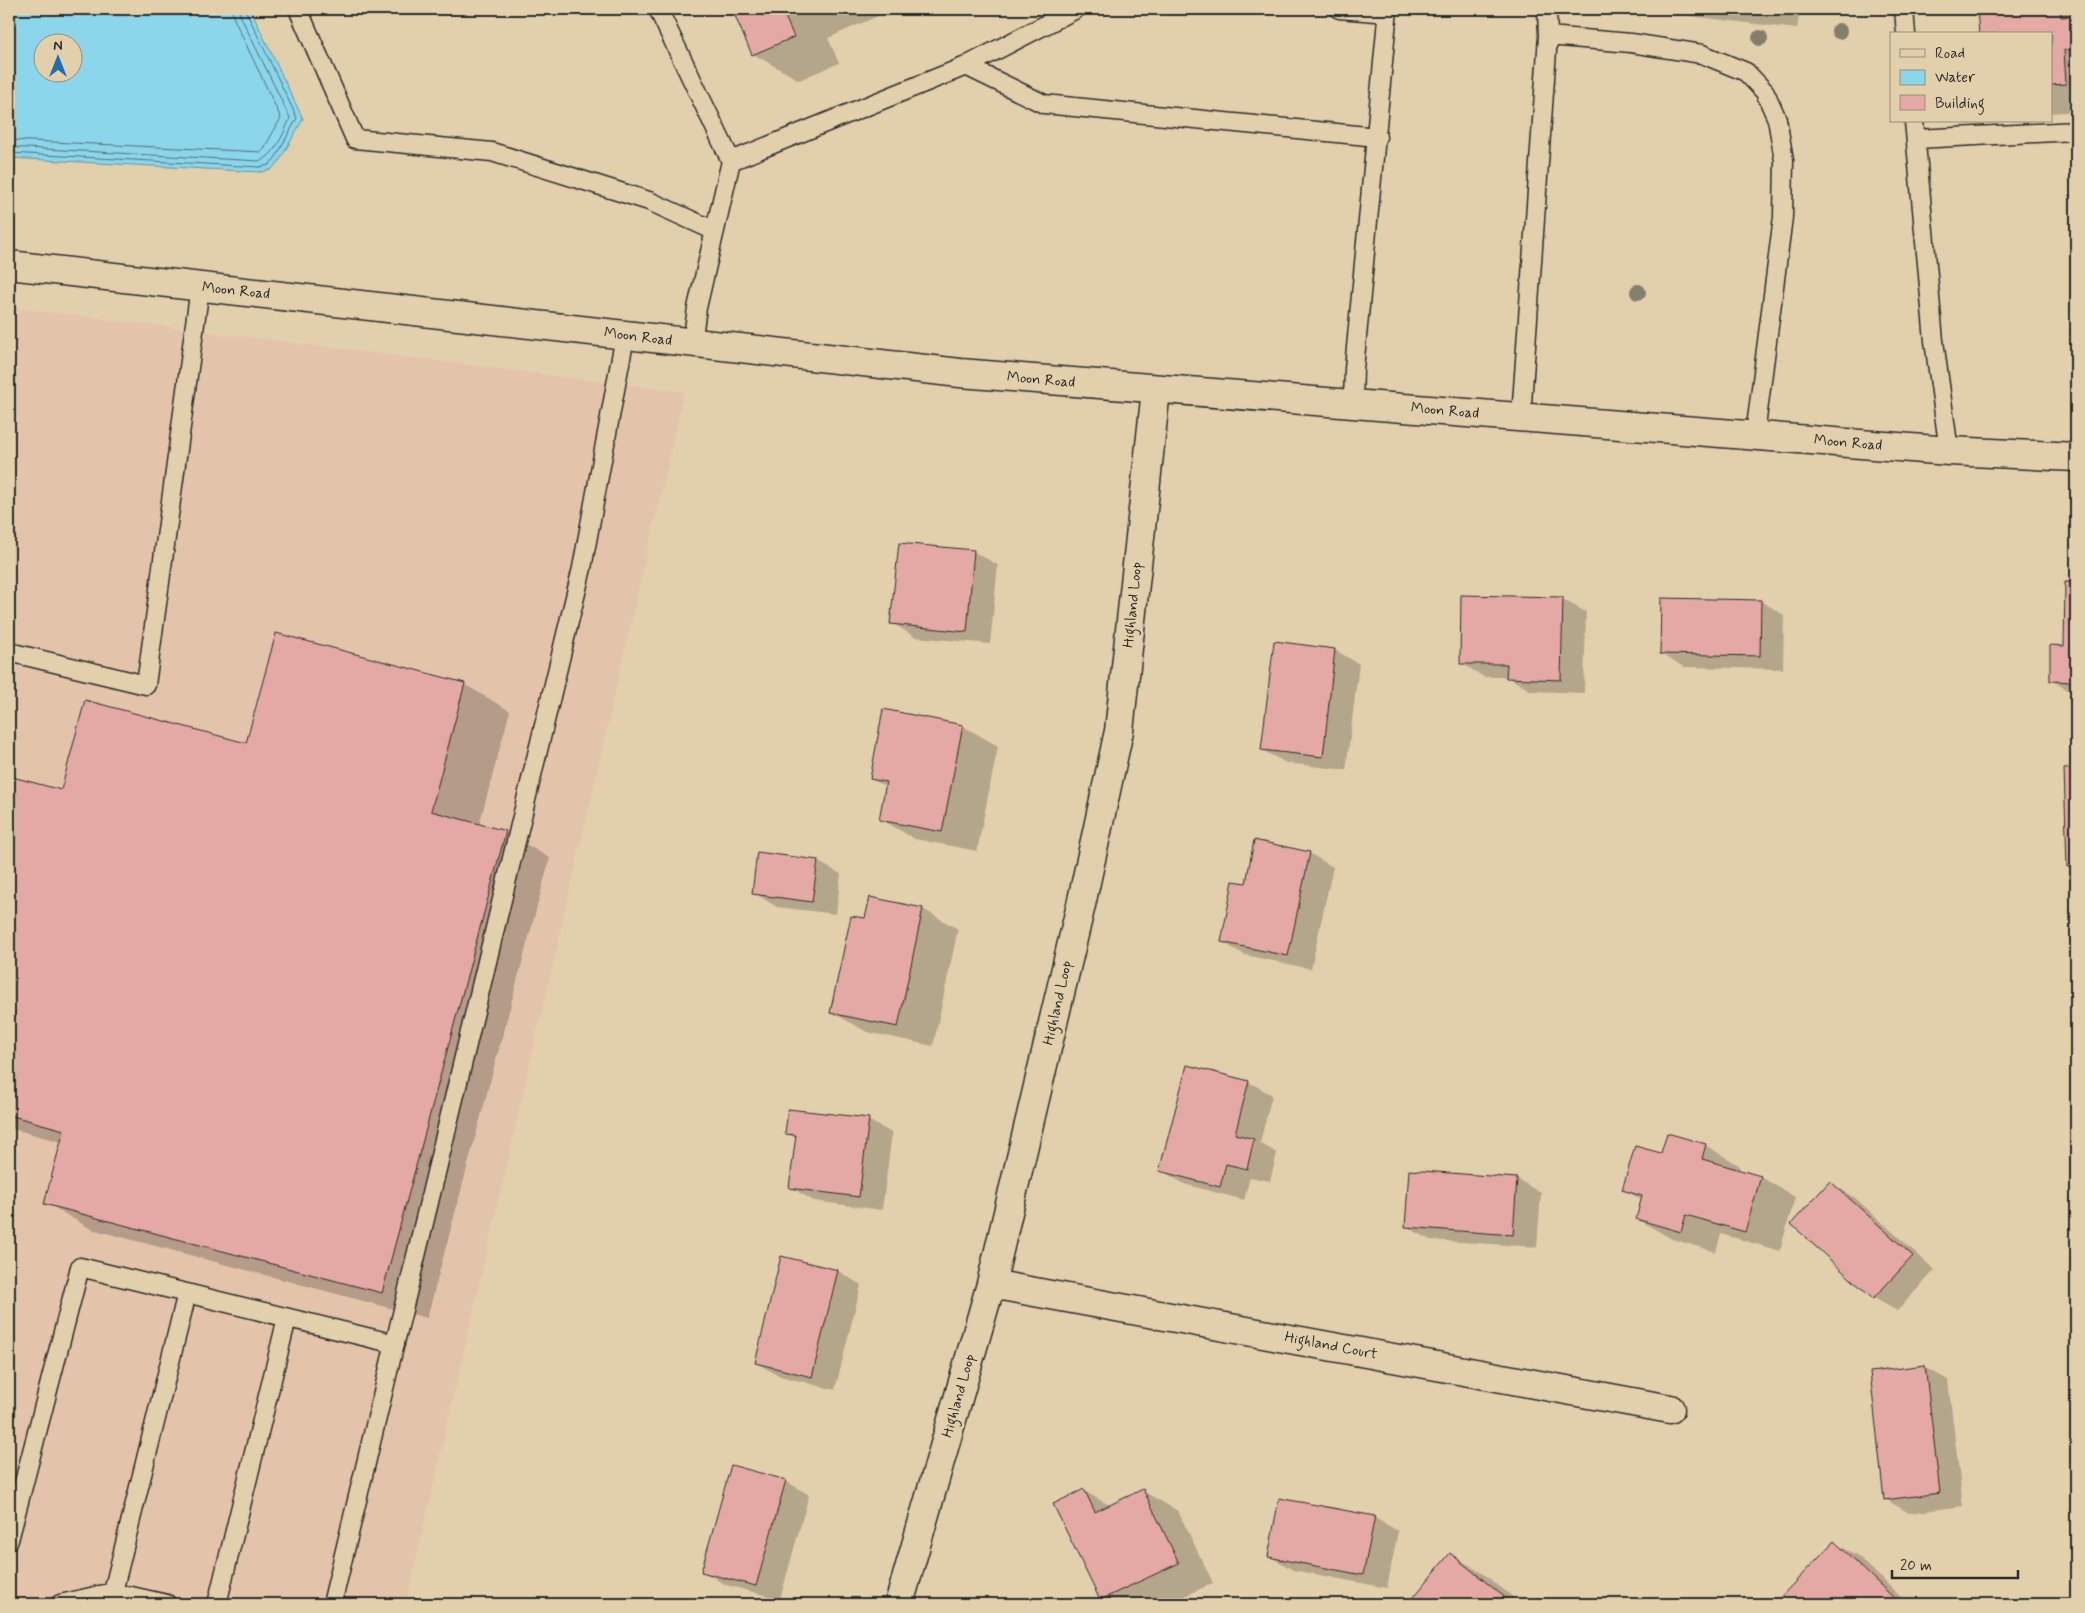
<svg xmlns="http://www.w3.org/2000/svg" width="2085" height="1613" font-family="Mynerve,sans-serif">
	<style>
		.built { fill: #e3c4ab }
		.water { fill: #8bd6eb; stroke: #65929e; fill-rule: evenodd }
		.shadow { fill: #0003 }
		.lines { fill: none; stroke-linecap: round; stroke-linejoin: round }
		.shore { stroke: #516f78; stroke-width: 1 }
		.building { fill: #e4a9a5; stroke: #2b2b2b }
		.service-casing { stroke: #2b2b2b; stroke-width: 21 }
		.minor-casing { stroke: #2b2b2b; stroke-width: 31 }
		.tertiary-casing { stroke: #2b2b2b; stroke-width: 31 }
		.service { stroke: #e2d0ad; stroke-width: 18 }
		.minor { stroke: #e2d0ad; stroke-width: 28 }
		.tertiary { stroke: #e2d0ad; stroke-width: 28 }
		.tree { fill: #847f6c }
		.labels { text-anchor: middle; dominant-baseline: central; stroke-width: 5; stroke-linejoin: round; paint-order: stroke }
		.street-label { font-size: 15px; fill: #2b2b2b; stroke: #e2d0ad }
	</style>
	<rect width="100%" height="100%" fill="#e2d0ad"/>
	<filter id="ink" filterUnits="userSpaceOnUse"><feTurbulence type="fractalNoise" baseFrequency=".02" numOctaves="2"/><feDisplacementMap in="SourceGraphic" scale="10" xChannelSelector="R" yChannelSelector="G"/><feConvolveMatrix kernelMatrix="1 2 1 2 8 2 1 2 1" color-interpolation-filters="sRGB"/></filter>
	<g filter="url(#ink)">
		<path class="built" d="M9 307 684 392 406 1604H9Z"/>
		<path class="water" d="M9 9H250L303 119 280 160 271 170 260 172 9 158ZM42 42H72V72H42Z"/>
		<path class="shadow" d="M733 9H894L828 38 839 63 799 80 753 54Z
			M1645 9H1800L1797 29 1649 11Z
			M1979 9H2076V111L2051 113V34H1980Z
			M900 545 974 552 998 565 990 644 915 637 892 623Z
			M2067 583H2076V695L2051 680 2065 647Z
			M1562 599 1586 612 1584 693 1531 691 1508 677H1484L1461 663Z
			M1761 601 1784 615 1783 669 1684 667 1661 653Z
			M1275 643 1335 650 1359 664 1346 770 1286 763 1262 750Z
			M464 684 510 711 479 825 505 832 550 858 427 1318 91 1229 46 1203 62 1142 9 1128V777L62 791 247 744Z
			M884 711 963 726 998 746 977 851 915 839 880 819 886 787 871 779Z
			M2066 770H2076V871L2068 867Z
			M1309 853 1333 867 1311 969 1245 955 1222 942 1247 885Z
			M817 861 841 874 836 914 777 907 754 893Z
			M923 909 958 929 933 1046 867 1032 832 1012Z
			M1249 1082 1272 1095 1260 1143 1277 1153 1270 1181 1250 1177 1244 1200 1184 1184 1161 1170Z
			M868 1120 892 1133 882 1210 814 1201 790 1187 797 1139 786 1133Z
			M1705 1145 1740 1166 1739 1171 1761 1177 1795 1197 1780 1251 1721 1234 1716 1252 1672 1239 1637 1219 1642 1200 1624 1190 1662 1155Z
			M1410 1172 1517 1179 1541 1193 1537 1247 1430 1240 1406 1226Z
			M1831 1183 1854 1197 1935 1270 1897 1311 1874 1298Z
			M838 1271 861 1285 835 1390 780 1376 756 1363Z
			M1925 1367 1948 1380 1963 1506 1909 1513 1885 1499Z
			M786 1481 809 1495 780 1599 726 1585 702 1571Z
			M1084 1491 1111 1506 1143 1491 1178 1511 1213 1583 1168 1604H1109L1101 1600Z
			M1375 1518 1398 1531 1387 1588 1293 1570 1269 1556Z
			M1834 1543 1858 1556 1908 1604H1776Z
			M1451 1554 1485 1575 1522 1604H1422L1415 1598Z"/>
		<g class="lines">
			<path class="shore" d="M9 140 262 152 281 118 234 19 232 9
				M9 147 259 161C274 158 285 131 290 118L240 15 239 9
				M9 153 259 167 269 165 276 157 297 118 245 9"/>
		</g>
		<path class="building" d="M732 9H790L783 12 794 37 752 55Z
			M1977 9H2060L2061 17 2076 16V50H2064L2066 84 2051 85V34H1979Z
			M899 543 974 550 967 632 890 624Z
			M2065 582H2076V682L2050 681V645L2064 646Z
			M1461 595 1563 597 1561 680 1506 678 1507 664H1460Z
			M1661 598 1761 600 1760 656 1660 654Z
			M276 633 465 683 431 811 506 831 382 1293 44 1204 64 1130 9 1115V776L61 790 85 700 246 743Z
			M1274 641 1335 649 1323 757 1261 750Z
			M883 709 963 725 942 832 879 820 886 782 870 779Z
			M2076 768V867H2067L2064 769Z
			M1254 840 1310 852 1288 956 1221 942 1233 881 1246 883Z
			M757 852 818 860 812 902 752 894Z
			M870 897 923 908 898 1027 830 1013 851 916 865 918Z
			M1187 1065 1249 1081 1235 1134 1254 1139 1247 1169 1226 1164 1220 1187 1159 1171Z
			M788 1109 869 1118 859 1197 789 1188 796 1135 785 1134Z
			M1667 1133 1706 1144 1702 1159 1761 1176 1745 1232 1686 1215 1681 1232 1636 1219 1642 1196 1622 1190 1635 1146 1661 1153Z
			M1409 1170 1517 1178 1513 1235 1405 1227Z
			M1830 1181 1913 1256 1873 1299 1791 1224Z
			M781 1256 838 1270 812 1377 755 1363Z
			M1925 1365 1940 1493 1884 1500 1870 1372Z
			M731 1465 786 1480 756 1586 701 1572Z
			M1084 1489 1095 1512 1143 1489 1179 1563 1100 1600 1053 1504Z
			M1279 1498 1375 1516 1363 1575 1268 1557Z
			M1834 1541 1897 1601 1894 1604H1774Z
			M1450 1553 1513 1604H1420L1413 1598Z"/>
		<g class="lines">
			<g class="service-casing">
				<path id="service" d="M298 9 355 139 492 152 649 201 715 231
					M658 9 731 161 697 308 692 343
					M1339 9 1388 13
					M1904 9 1906 34
					M1548 36 1631 43 1702 54 1746 72 1765 92 1777 119 1784 160 1783 217 1755 435
					M966 66 1076 9
					M1914 121 1934 341 1949 451
					M1916 139 2076 131
					M731 161 966 66 1044 104 1377 137
					M1353 404 1354 369 1388 9
					M1521 417 1548 36 1547 9
					M9 652 146 685 200 287
					M9 1540 80 1267 395 1344
					M113 1592 187 1293
					M60 1604 113 1592 167 1604
					M217 1604 287 1318
					M332 1604 582 568 625 336"/>
			</g>
			<g class="minor-casing">
				<path id="minor" d="M991 1284 1670 1409
					M899 1604 991 1284 1081 905 1119 731 1156 390"/>
			</g>
			<g class="tertiary-casing">
				<path id="tertiary" d="M9 265 960 373 1949 451 2076 457"/>
			</g>
			<use href="#service" class="service"/>
			<use href="#minor" class="minor"/>
			<use href="#tertiary" class="tertiary"/>
		</g>
		<g class="tree">
			<circle cx="1839" cy="31" r="8"/>
			<circle cx="1760" cy="38" r="8"/>
			<circle cx="1638" cy="292" r="8"/>
		</g>
	</g>
	<g class="labels">
		<g class="street-label">
			<text transform="translate(236 291) rotate(6)">Moon Road</text>
			<text transform="translate(638 337) rotate(7)">Moon Road</text>
			<text transform="translate(1041 380) rotate(5)">Moon Road</text>
			<text transform="translate(1445 411) rotate(5)">Moon Road</text>
			<text transform="translate(1848 443) rotate(5)">Moon Road</text>
			<text transform="translate(1133 605) rotate(-84)">Highland Loop</text>
			<text transform="translate(1058 1003) rotate(-77)">Highland Loop</text>
			<text transform="translate(1331 1346) rotate(11)">Highland Court</text>
			<text transform="translate(959 1396) rotate(-74)">Highland Loop</text>
		</g>
	</g>
	<rect width="2085" height="1613" fill="none" stroke="#e2d0ad" stroke-width="30"/>
	<rect x="15" y="15" width="2055" height="1583" fill="none" stroke="#2b2b2b" stroke-width="2" filter="url(#ink)"/>
	<rect x="1890" y="32" width="162" height="90" fill="#e2d0ad" stroke="#998e79"/>
	<rect x="1900" y="49" width="25" height="8" fill="#e2d0ad" stroke="#998e79"/>
	<text x="1935" y="58" font-size="15" fill="#2b2b2b">Road</text>
	<rect x="1900" y="70" width="25" height="15" fill="#8bd6eb" stroke="#998e79"/>
	<text x="1935" y="82" font-size="15" fill="#2b2b2b">Water</text>
	<rect x="1900" y="95" width="25" height="15" fill="#e4a9a5" stroke="#998e79"/>
	<text x="1935" y="108" font-size="15" fill="#2b2b2b">Building</text>
	<g transform="translate(58 58)"><circle r="24" fill="#e2d0ad" stroke="#998e79"/>
	<path d="M0-4L9 19L0 12L-9 19Z" fill="#1f6fb2"/>
	<text y="-8" font-size="14" font-weight="bold" text-anchor="middle" fill="#2b2b2b">N</text>
	</g>
	<path d="M1892 1570v8h126v-8" fill="none" stroke="#2b2b2b" stroke-width="2.5"/>
	<text x="1900" y="1570" font-size="15" fill="#2b2b2b" stroke="#e2d0ad" stroke-width="4" paint-order="stroke">20 m</text>
</svg>
